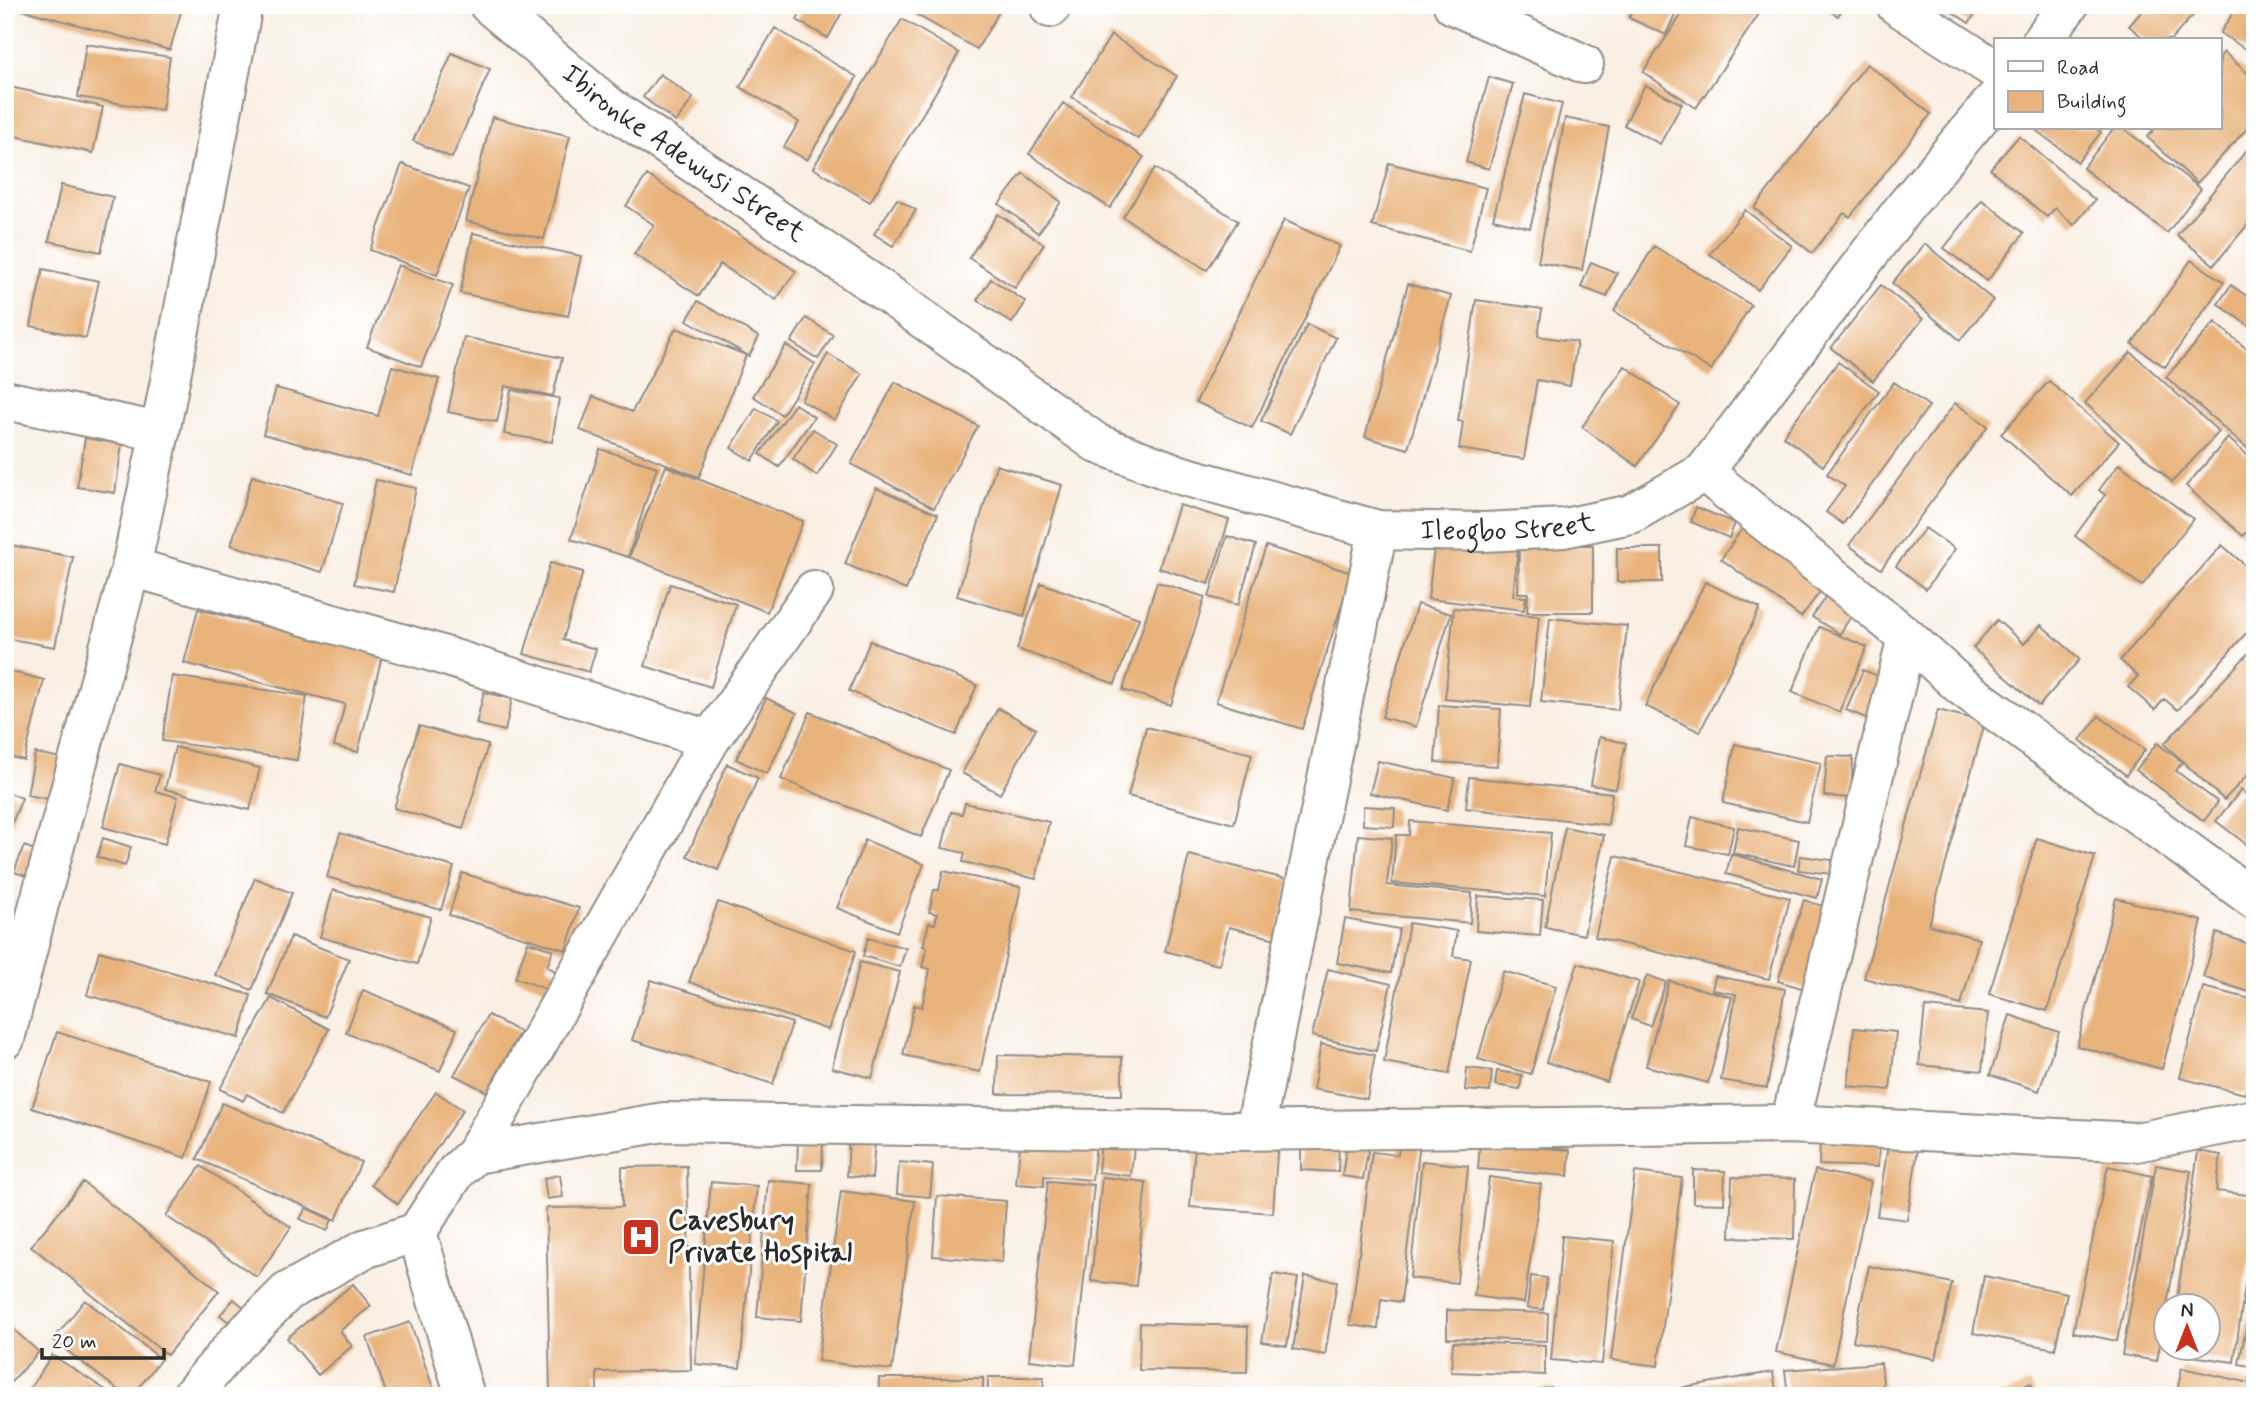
<svg xmlns="http://www.w3.org/2000/svg" width="2260" height="1401" font-family="Mynerve,sans-serif">
	<style>
		.building { fill: #e9b37b }
		.lines { fill: none; stroke-linecap: round; stroke-linejoin: round }
		.street-casing { stroke: #928d87; stroke-width: 42 }
		.street { stroke: #fff; stroke-width: 38 }
		.labels { text-anchor: middle; dominant-baseline: central; stroke-width: 6; stroke-linejoin: round; paint-order: stroke }
		.street-label { font-size: 28px; fill: #2b2b2b; stroke: #fff }
		.poi-label { font-size: 28px; font-weight: bold; fill: #2b2b2b; stroke: #fff; text-anchor: start }
	</style>
	<rect width="100%" height="100%" fill="#fff"/>
	<filter id="ink" filterUnits="userSpaceOnUse"><feTurbulence type="fractalNoise" baseFrequency=".0143" numOctaves="2"/><feDisplacementMap in="SourceGraphic" scale="14" xChannelSelector="R" yChannelSelector="G"/><feConvolveMatrix kernelMatrix="1 2 1 2 8 2 1 2 1" color-interpolation-filters="sRGB"/></filter>
	<filter id="wash" filterUnits="userSpaceOnUse"><feTurbulence type="fractalNoise" baseFrequency=".00686" numOctaves="4" result="noise"/><feDisplacementMap in="SourceGraphic" scale="28" xChannelSelector="R" yChannelSelector="G"/><feGaussianBlur stdDeviation="1.57" result="paint"/><feColorMatrix in="noise" values="0 0 0 0 0 0 0 0 0 0 0 0 0 0 0 0 0 1.4 0 .05"/><feComposite in="paint" operator="in"/></filter>
	<g filter="url(#wash)">
		<rect width="100%" height="100%" fill="#faefe3"/>
		<g id="blocks">
			<path class="building" d="M5 5H183L170 50Z
				M805 5H846L828 38 797 20Z
				M899 5H999L1002 7 977 49Z
				M1634 5H1679L1666 35 1629 18Z
				M1688 5H1765L1696 108 1643 72Z
				M1821 5H1845L1838 16Z
				M1942 5H1981L1969 23Z
				M2147 5H2202L2171 40H2146L2129 26Z
				M2238 5H2244L2255 12V55L2220 33Z
				M902 19 959 53 870 202 813 168Z
				M775 28 857 77 807 160 784 147 799 122 740 87Z
				M1111 35 1177 76 1138 139 1072 97Z
				M86 44 170 57 162 110 78 97Z
				M2224 52 2255 80V120L2197 183 2147 137 2155 128H2220V57Z
				M452 53 490 69 452 158 413 141Z
				M1867 64 1931 114 1850 217 1844 213 1812 253 1754 208Z
				M660 74 693 98 676 122 643 97Z
				M1489 77 1513 84 1489 169 1466 162Z
				M1645 85 1682 104 1660 144 1624 125Z
				M5 86 103 107 93 153 5 134Z
				M1525 94 1562 104 1530 228 1493 219Z
				M1063 103 1144 157 1110 208 1029 154Z
				M492 117 570 136 544 239 466 221Z
				M1565 118 1609 127 1582 270 1538 262Z
				M2033 128H2095L2101 132 2078 162Z
				M2114 128H2123L2201 189 2167 233 2083 168Z
				M2019 136 2095 200 2074 225 2055 208 2047 217 1990 169Z
				M2255 140V216L2214 265 2177 235Z
				M1389 163 1486 188 1470 251 1372 226Z
				M402 164 469 188 437 275 370 250Z
				M1155 168 1238 221 1207 270 1123 217Z
				M1023 173 1061 202 1038 233 999 204Z
				M647 175 796 271 776 300 720 264 699 296 634 254 654 225 626 206Z
				M61 185 113 197 101 252 49 241Z
				M897 199 916 210 893 246 874 234Z
				M1982 200 2024 233 1987 281 1944 248Z
				M1745 210 1792 246 1758 290 1710 254Z
				M998 214 1044 244 1015 288 969 258Z
				M1284 220 1340 246 1252 428 1196 402Z
				M473 233 581 256 568 316 460 293Z
				M1925 244 1993 300 1960 340 1892 283Z
				M1654 246 1751 305 1711 370 1614 311Z
				M2191 260 2224 282 2165 367 2132 344Z
				M1591 262 1617 273 1607 297 1581 287Z
				M398 265 453 285 421 367 367 347Z
				M43 269 99 281 86 338 31 326Z
				M991 279 1026 302 1012 323 977 300Z
				M1408 284 1451 296 1408 449 1365 437Z
				M1881 285 1923 319 1873 381 1831 348Z
				M2231 285 2255 302V330L2218 304Z
				M1476 300 1542 309 1538 336 1577 342 1570 386 1537 380 1524 459 1459 449 1463 422 1458 421Z
				M698 301 759 337 749 356 687 320Z
				M806 318 833 335 818 359 791 342Z
				M2215 322 2255 356V455L2166 377Z
				M1307 324 1336 338 1290 434 1261 421Z
				M676 328 746 355 699 477 580 430 593 396 632 412Z
				M464 337 562 358 553 396 505 386 497 422 448 412Z
				M786 345 815 364 782 415 753 396Z
				M2131 352 2219 432 2172 482 2085 403Z
				M828 354 862 374 835 420 801 400Z
				M1838 362 1879 391 1823 466 1783 436Z
				M392 366 439 379 412 475 263 434 276 388 378 416Z
				M1625 366 1680 405 1637 466 1582 427Z
				M2049 381 2119 442 2072 496 2001 434Z
				M895 382 978 426 934 508 851 464Z
				M1894 382 1929 406 1843 524 1826 512 1845 486 1827 474Z
				M511 390 559 398 552 442 504 434Z
				M1955 403 1988 426 1881 569 1849 545Z
				M795 404 814 417 779 467 760 454Z
				M756 408 777 421 752 461 731 448Z
				M813 429 837 444 817 476 793 459Z
				M85 438 122 444 115 493 77 487Z
				M2228 438 2255 462V523L2243 536 2186 486Z
				M600 449 657 467 628 557 571 539Z
				M2119 464 2193 519 2142 586 2075 536 2105 495 2099 490Z
				M996 465 1062 485 1024 616 957 596Z
				M666 466 803 521 767 612 629 557Z
				M252 476 343 503 322 572 231 545Z
				M376 480 416 488 394 592 354 584Z
				M876 488 938 514 906 590 845 564Z
				M1179 505 1229 520 1209 584 1159 568Z
				M1696 507 1735 523 1729 538 1691 522Z
				M1744 526 1825 585 1801 617 1721 559Z
				M1925 528 1955 549 1926 589 1896 566Z
				M1227 536 1256 545 1238 605 1209 597Z
				M1435 540 1518 549 1513 596 1526 597 1524 610 1428 599Z
				M5 544 73 557 55 647 5 638Z
				M1519 545H1593V612H1527L1528 593H1518Z
				M2222 545 2255 574V623L2178 710 2164 699 2155 710 2128 687 2138 676 2120 660Z
				M1266 546 1352 573 1302 729 1216 702Z
				M1617 548H1662V582H1617Z
				M550 563 583 572 563 640 596 649 589 672 524 654Z
				M1157 582 1205 597 1171 705 1123 690Z
				M1705 582 1760 608 1700 732 1645 706Z
				M1041 583 1139 618 1115 684 1017 649Z
				M670 584 736 604 711 687 645 666Z
				M1829 591 1856 608 1840 634 1812 617Z
				M1417 604 1451 614 1416 727 1382 717Z
				M1454 608 1539 616 1530 707 1445 699Z
				M198 609 382 656 358 752 334 746 345 704 184 663Z
				M1550 618 1627 626 1618 710 1541 702Z
				M1997 620 2024 644 2041 625 2080 659 2039 706 1973 648Z
				M1819 627 1867 647 1839 712 1792 692Z
				M870 641 977 685 956 735 849 691Z
				M2255 646V767L2224 800 2164 744Z
				M5 670 44 680 24 760 5 756Z
				M1863 670 1888 680 1871 720 1846 710Z
				M172 676 307 696 297 760 162 741Z
				M484 692 512 699 505 731 476 724Z
				M766 698 797 713 767 774 736 759Z
				M1439 705 1501 709 1497 766 1435 762Z
				M998 708 1036 729 1000 794 962 773Z
				M1938 710 1985 722 1929 925 1979 939 1961 1005 1864 978Z
				M810 712 949 770 921 837 781 779Z
				M2099 716 2145 750 2126 775 2080 740Z
				M419 726 488 745 463 829 394 808Z
				M1146 727 1252 754 1234 824 1128 796Z
				M1599 737 1626 743 1616 789 1591 785Z
				M2157 743 2182 762 2176 771 2218 802 2204 821 2136 770Z
				M1735 744 1821 763 1807 822 1723 803Z
				M175 747 260 768 250 810 165 789Z
				M35 753 67 759 59 801 27 795Z
				M1827 756 1853 757 1851 798 1824 796Z
				M1378 761 1455 778 1447 810 1370 793Z
				M120 764 160 775 155 791 178 797 165 844 103 827Z
				M727 764 758 778 718 870 687 856Z
				M1469 777 1612 793 1608 825 1466 808Z
				M2241 790 2255 802 2250 809 2255 813V851L2216 821Z
				M5 791 22 798 5 840Z
				M965 803 1049 822 1036 879 963 862 965 853 942 848 951 812 962 814Z
				M1363 806 1395 808 1394 827 1363 825Z
				M1692 817 1734 827 1728 854 1686 846Z
				M1410 821 1551 833 1545 896 1392 883 1396 835H1409Z
				M1565 827 1604 835 1584 935 1545 927Z
				M1738 827 1799 840 1794 866 1733 853Z
				M340 833 454 867 441 910 327 877Z
				M1358 835 1392 838 1387 885 1472 893 1470 923 1351 912Z
				M103 838 131 847 125 866 97 857Z
				M2037 838 2095 856 2047 1011 1989 994Z
				M865 840 924 864 897 932 837 908Z
				M24 846 45 854 36 879 14 872Z
				M1731 854 1822 879 1817 898 1726 874Z
				M1189 855 1290 880 1276 939 1229 927 1219 965 1165 951Z
				M1615 856 1790 898 1769 979 1595 937Z
				M1800 856 1832 860 1831 874 1798 870Z
				M5 860 14 865 5 881Z
				M943 871 1021 887 980 1072 903 1055 914 1005 922 1007 930 969 922 967 927 947 923 946 929 923 935 924 937 914 929 912 934 890H939Z
				M462 873 579 908 566 950 449 915Z
				M255 878 292 893 252 990 215 975Z
				M333 890 431 917 417 964 320 937Z
				M1478 896 1543 900 1540 936 1476 931Z
				M2116 898 2202 921 2162 1069 2077 1046Z
				M1804 900 1834 910 1808 990 1778 981Z
				M718 902 856 951 828 1030 689 982Z
				M1345 919 1399 929 1391 973 1337 963Z
				M1409 923 1457 931 1453 956 1471 959 1449 1074 1384 1062Z
				M2217 933 2255 946V994L2203 977Z
				M291 936 349 959 325 1017 267 994Z
				M868 938 906 948 900 967 863 956Z
				M528 942 553 950 547 967 561 973 554 992 515 978Z
				M99 951 251 995 239 1038 87 995Z
				M860 962 900 972 872 1078 832 1068Z
				M1578 963 1639 982 1607 1082 1546 1062Z
				M1328 969 1391 984 1376 1051 1312 1036Z
				M1503 971 1556 986 1531 1074 1478 1059Z
				M1647 975 1666 982 1650 1026 1631 1019Z
				M1715 976 1785 989 1767 1088 1721 1080 1736 994 1712 990Z
				M651 980 792 1023 773 1084 632 1040Z
				M1669 981 1732 997 1708 1083 1646 1066Z
				M2203 987 2255 1000V1054L2245 1094 2180 1078Z
				M363 990 457 1029 440 1071 346 1033Z
				M271 998 329 1029 283 1113 247 1094 243 1101 220 1089Z
				M1925 1007 1988 1013 1982 1071 1919 1065Z
				M488 1015 520 1032 487 1092 454 1075Z
				M2010 1015 2059 1032 2039 1091 1990 1075Z
				M1854 1028 1896 1032 1890 1090 1848 1086Z
				M57 1032 211 1082 186 1158 32 1108Z
				M1321 1044 1375 1055 1367 1099 1313 1089Z
				M998 1055 1122 1057V1095L997 1094Z
				M1467 1068 1492 1071 1490 1092 1465 1090Z
				M1497 1071 1522 1075 1520 1089 1495 1085Z
				M436 1092 463 1110 398 1204 371 1185Z
				M222 1103 361 1162 336 1220 197 1159Z
				M1021 1137 1096 1143 1092 1180 1044 1176V1186L1016 1184Z
				M849 1138 875 1140 872 1178 847 1176Z
				M1278 1138 1273 1213 1190 1207 1195 1145Z
				M798 1139 823 1140 822 1170H797Z
				M1400 1139 1420 1142 1401 1302 1381 1299 1378 1329 1350 1325 1372 1152 1398 1155Z
				M1820 1140 1879 1142 1878 1167 1819 1165Z
				M1101 1142 1134 1146 1131 1176 1098 1172Z
				M1301 1143 1339 1145 1338 1172 1301 1170Z
				M1347 1143 1369 1146 1363 1179 1342 1176Z
				M1480 1143 1570 1150 1568 1176 1478 1169Z
				M1888 1145 1918 1149 1907 1220 1877 1216Z
				M2198 1151 2221 1155 2216 1191 2255 1196V1216L2234 1362 2170 1353V1348H2208V1306H2176Z
				M1422 1161 1468 1166 1457 1283 1410 1278Z
				M899 1162 933 1165 930 1197 897 1194Z
				M2156 1165 2191 1171 2157 1361 2122 1355Z
				M201 1166 291 1227 257 1277 166 1216Z
				M687 1166 691 1370 597 1372V1391L550 1392 546 1208 622 1207V1167Z
				M2108 1166 2152 1176 2117 1341 2073 1332Z
				M1693 1170 1725 1171 1724 1204 1693 1203Z
				M1815 1170 1871 1182 1833 1364 1776 1352Z
				M1635 1172 1682 1178 1658 1366 1611 1360Z
				M560 1175 563 1197 547 1199 544 1178Z
				M1102 1177 1146 1182 1136 1286 1091 1281Z
				M1489 1177 1541 1184 1524 1303 1474 1296Z
				M1732 1177 1795 1179 1794 1239 1730 1237Z
				M768 1180 812 1184 801 1321 757 1317Z
				M1048 1181 1094 1185 1075 1365 1029 1360Z
				M83 1182 219 1291 167 1355 31 1246Z
				M711 1182 757 1186 740 1368 695 1364Z
				M841 1191 915 1201 892 1370 818 1361Z
				M937 1196 1006 1201 1002 1262 933 1256Z
				M306 1208 332 1220 327 1231 300 1219Z
				M1562 1236 1614 1241 1602 1364 1551 1360Z
				M1869 1266 1952 1283 1936 1359 1853 1341Z
				M1273 1274 1298 1278 1287 1346 1262 1342Z
				M1305 1276 1337 1281 1325 1355 1293 1349Z
				M1531 1276 1547 1278 1543 1310 1527 1308Z
				M1984 1276 2067 1293 2055 1349 1973 1333Z
				M353 1284 371 1306 340 1331 352 1346 318 1375 287 1338Z
				M2252 1297H2255V1367L2239 1364Z
				M234 1299 246 1309 233 1325 220 1315Z
				M85 1300 161 1359 132 1396H126L53 1340Z
				M1447 1310 1548 1313 1547 1341 1447 1338Z
				M5 1322 39 1352 11 1382 5 1376Z
				M410 1322 436 1396H387L367 1337Z
				M1140 1323 1248 1326 1247 1372 1139 1370Z
				M1453 1342 1545 1345V1375L1451 1372Z
				M52 1355 115 1396H25Z
				M1881 1363 1884 1393 1788 1396 1785 1370Z
				M2182 1368 2255 1384V1396H2176Z
				M1773 1372 1777 1396H1686L1684 1387Z
				M988 1377H1044L1043 1396H988Z
				M879 1378H983V1396H879Z
				M2031 1383 2036 1396H1999Z
				M1551 1387 1553 1396H1520V1395Z
				M753 1389 754 1396H667V1391Z
				M1217 1391H1263V1396H1217Z"/>
		</g>
	</g>
	<g filter="url(#ink)">
		<use href="#blocks" fill-opacity="0" stroke="#928d87" stroke-width="2"/>
		<g class="lines">
			<g class="street-casing">
				<g id="street">
					<path id="s1" d="M489 5 611 108 885 292 1098 444 1180 475 1378 530 1484 532 1564 528 1631 514 1704 472 1904 208 1996 98"/>
					<path d="M1453 5 1584 64"/>
					<path d="M1896 5 1996 70"/>
					<path d="M1050 8 1052 5"/>
					<path d="M2042 40 2069 5"/>
					<path d="M5 400 160 432"/>
					<path d="M1704 472 1907 637 1961 686 2255 900"/>
					<path d="M131 567 429 651 710 740"/>
					<path d="M5 1039 39 904 131 567 160 432 243 5"/>
					<path d="M1790 1124 1907 637"/>
					<path d="M1255 1130 1378 530"/>
					<path d="M475 1154 664 1122 1232 1131 1790 1124 2136 1142 2255 1119"/>
					<path d="M417 1232 465 1396"/>
					<path d="M191 1396 235 1344 287 1292 364 1249 417 1232 456 1172 475 1154 710 740 814 590"/>
				</g>
			</g>
			<use href="#street" class="street"/>
		</g>
	</g>
	<defs>
		<g id="hospital-square" transform="scale(2.0125)"><rect x="-9" y="-9" width="18" height="18" rx="4" fill="#c8321e" stroke="#fff"/><path d="M-5-5h3v3.5h4V-5h3V5h-3V1.5h-4V5h-3Z" fill="#fff"/></g>
	</defs>
	<g fill-rule="evenodd">
		<use href="#hospital-square" x="641" y="1237"/>
	</g>
	<g class="labels">
		<g class="street-label">
			<text stroke="none"><textPath href="#s1" startOffset="245">Ibironke Adewusi Street</textPath></text>
			<text stroke="none"><textPath href="#s1" startOffset="1174">Ileogbo Street</textPath></text>
		</g>
		<g class="poi-label">
			<text x="668" y="1221">Cavesbury<tspan x="668" dy="32">Private Hospital</tspan></text>
		</g>
	</g>
	<rect width="2260" height="1401" fill="none" stroke="#fff" stroke-width="28"/>
	<rect x="1994" y="38" width="228" height="91" fill="#ffffff" stroke="#aaaaaa" stroke-width="2"/>
	<rect x="2008" y="61" width="35" height="10" fill="#ffffff" stroke="#aaaaaa" stroke-width="2"/>
	<text x="2057" y="74" font-size="21" fill="#2b2b2b">Road</text>
	<rect x="2008" y="91" width="35" height="21" fill="#e9b37b" stroke="#aaaaaa" stroke-width="2"/>
	<text x="2057" y="108" font-size="21" fill="#2b2b2b">Building</text>
	<g transform="translate(2187 1327)"><circle r="33" fill="#ffffff" stroke="#aaaaaa" stroke-width="2"/>
	<path d="M0-5L12 26L0 18L-12 26Z" fill="#c8321e"/>
	<text y="-10" font-size="19" font-weight="bold" text-anchor="middle" fill="#2b2b2b">N</text>
	</g>
	<path d="M42 1348v10h122v-10" fill="none" stroke="#2b2b2b" stroke-width="3.5"/>
	<text x="52" y="1348" font-size="21" fill="#2b2b2b" stroke="#ffffff" stroke-width="5" paint-order="stroke">20 m</text>
</svg>
